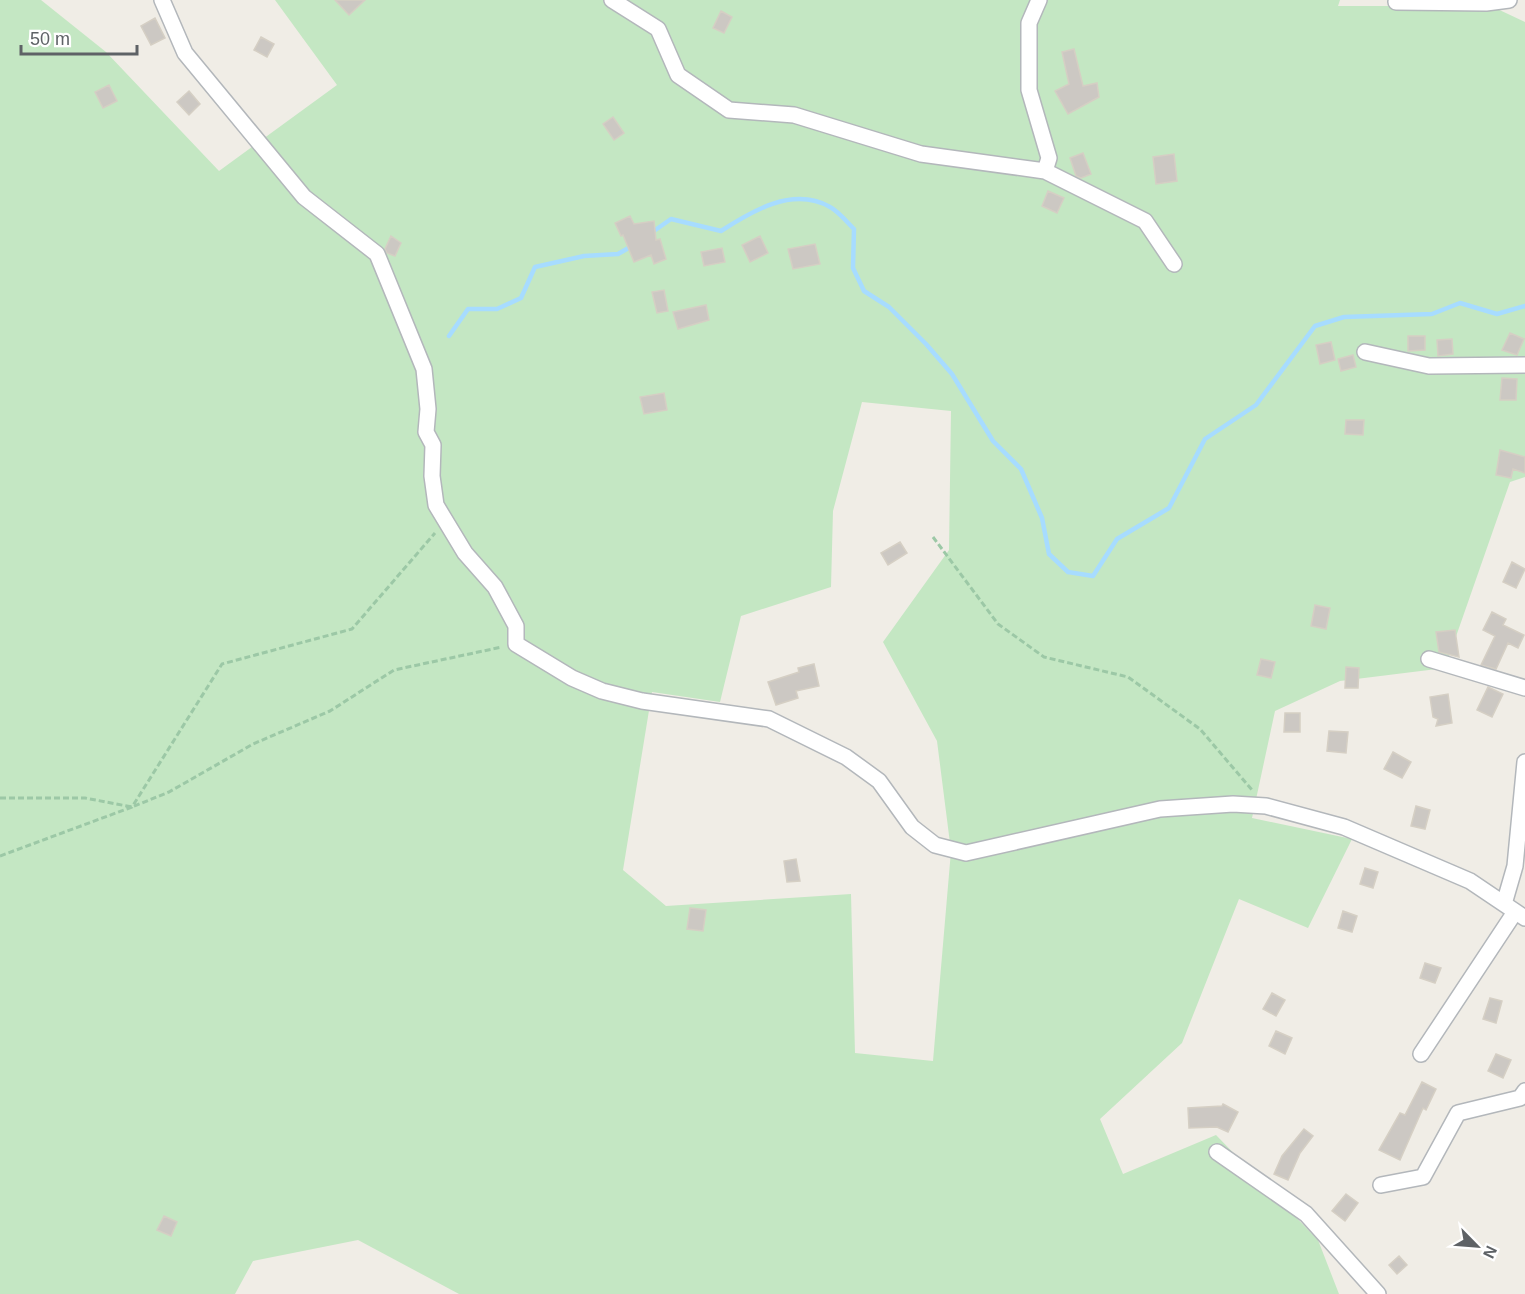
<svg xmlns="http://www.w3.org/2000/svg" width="1525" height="1294" font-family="Helvetica,sans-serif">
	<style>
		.green { fill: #c4e7c3; fill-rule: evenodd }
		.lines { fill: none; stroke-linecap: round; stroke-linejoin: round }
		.stream { stroke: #a7dcff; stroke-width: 4.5 }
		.building { fill: #ccc8c3; stroke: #d5cfc4; stroke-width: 1.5 }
		.minor-casing { stroke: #b3b7bb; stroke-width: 18 }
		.path { stroke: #9cc8a6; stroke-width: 3; stroke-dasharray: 6 3; stroke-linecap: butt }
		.minor { stroke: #fff; stroke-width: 15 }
	</style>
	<rect width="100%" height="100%" fill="#f0ede6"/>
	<path class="green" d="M0 0H41L106 52 219 171 337 85 275 0H1340L1338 6H1491L1525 22V477L1510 482 1445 668 1340 681 1275 711 1252 818 1352 839 1308 928 1239 899 1182 1043 1100 1119 1123 1174 1216 1135 1318 1240 1339 1294H459L358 1240 253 1261 235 1294H0ZM862 402 951 411 949 550 883 642 937 741 951 851 933 1061 855 1053 851 894 666 906 623 870 652 692 720 702 741 616 831 587 833 511Z"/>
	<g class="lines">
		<path class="stream" d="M651 233 671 219 721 231C752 211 793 186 830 207 838 211 847 222 854 229L853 268 864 291 889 307 926 344 952 374 993 441 1021 469 1042 518 1049 554 1068 572 1093 576 1117 539 1169 508 1205 439 1256 405 1315 326 1344 317 1432 314 1460 303 1497 314 1525 306
			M449 336 468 309H497L521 298 535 267 584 256 618 254 632 246"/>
	</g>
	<path class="building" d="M335 0H365L349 15Z
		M721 11 732 17 724 33 713 28Z
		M155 18 165 38 151 45 141 26Z
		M261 37 274 44 267 57 254 50Z
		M1074 49 1083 86 1097 83 1099 97 1068 114 1055 91 1069 84 1062 52Z
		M109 85 117 101 103 108 95 92Z
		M189 91 200 104 189 115 177 102Z
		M613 117 624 133 614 140 603 124Z
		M1083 153 1091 174 1081 178 1076 176 1070 158Z
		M1174 154 1177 181 1156 184 1153 157Z
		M1048 191 1064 198 1057 213 1042 206Z
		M630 216 634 224 654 221 656 240 660 239 666 259 654 264 651 255 634 262 623 235 621 236 615 223Z
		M391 236 401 243 395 256 387 253 385 249Z
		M760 236 768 253 750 262 742 245Z
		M815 244 820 264 793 269 788 249Z
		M722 248 725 262 704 266 701 252Z
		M664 290 668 311 657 313 652 292Z
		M706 305 709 320 678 329 673 312Z
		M1510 333 1524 339 1517 355 1502 350Z
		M1408 336H1425V350L1408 351Z
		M1452 339 1453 354 1438 356 1437 340Z
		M1331 342 1335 360 1320 364 1316 345Z
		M1353 355 1356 367 1341 371 1338 359Z
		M1502 378 1517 379 1516 400H1500Z
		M664 393 667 410 644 414 640 397Z
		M1346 420H1364L1363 435 1345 434Z
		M1500 450 1525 457V473L1513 469 1511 478 1496 475Z
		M900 542 907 553 888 565 881 553Z
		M1512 562 1525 569 1516 588 1503 582Z
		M1315 605 1330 608 1326 629 1311 626Z
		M1492 612 1506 619 1503 625 1524 635 1518 648 1508 643 1496 669 1481 665 1495 636 1483 630Z
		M1455 630 1459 657 1439 652 1436 632Z
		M1261 659 1275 662 1271 678 1257 675Z
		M814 664 819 686 796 691 798 698 776 705 768 682 799 672 798 668Z
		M1346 667 1359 668 1358 688H1345Z
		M1488 687 1503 694 1492 717 1477 710Z
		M1448 694 1452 723 1436 726 1438 719 1433 717 1430 697Z
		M1285 713H1300V732H1284Z
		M1329 731 1348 732 1346 753 1327 751Z
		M1393 752 1411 762 1402 778 1384 769Z
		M1416 806 1430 810 1425 829 1411 826Z
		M796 859 800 881 787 882 784 861Z
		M1365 868 1378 872 1373 888 1360 884Z
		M690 908 706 910 703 931 687 929Z
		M1343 911 1357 916 1352 932 1338 928Z
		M1425 963 1441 968 1435 983 1420 978Z
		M1272 993 1285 1000 1276 1016 1263 1009Z
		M1490 998 1502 1001 1496 1023 1483 1019Z
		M1276 1031 1292 1038 1285 1054 1269 1046Z
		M1496 1054 1511 1060 1503 1078 1488 1071Z
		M1422 1082 1436 1089 1426 1110 1423 1108 1400 1160 1379 1150 1400 1113 1405 1115Z
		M1223 1104 1238 1112 1228 1132 1217 1127 1189 1128 1188 1108 1222 1106Z
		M1304 1129 1313 1136 1300 1153 1288 1180 1274 1174 1282 1156Z
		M1346 1194 1358 1203 1345 1221 1332 1211Z
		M164 1216 177 1222 171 1236 157 1230Z
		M1399 1256 1407 1265 1397 1274 1389 1265Z"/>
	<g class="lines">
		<g class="minor-casing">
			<path id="minor" d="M162 0 185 53 304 197 377 254 424 369 428 409 426 432 433 445 432 476 436 505 465 553 495 587 516 626V644L572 678 602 691 642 701 769 719 846 757 879 781 912 827 935 845 966 853 1160 809 1233 804 1266 806 1344 827 1470 881 1525 918
				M612 0 658 29 678 75 729 110 794 115 921 154 1045 171 1145 221 1174 264
				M1039 0 1029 23V90L1049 158 1045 171
				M1396 2 1486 3 1509 0
				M1365 352 1429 366 1525 365
				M1429 659 1525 688
				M1504 904 1515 866 1525 762
				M1421 1054 1515 912
				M1217 1152 1306 1214 1378 1294
				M1381 1185 1423 1177 1458 1113 1520 1098 1525 1091"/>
		</g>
		<path class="path" d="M933 537 998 624 1044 657 1128 677 1200 729 1252 790
			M0 798H85L132 807 169 792 253 744 330 711 394 670 502 647
			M0 856 132 807 222 664 352 629 435 533"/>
		<use href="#minor" class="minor"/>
	</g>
	<g transform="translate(1477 1246) rotate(115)" stroke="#ffffff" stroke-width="4.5" paint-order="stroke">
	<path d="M0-4.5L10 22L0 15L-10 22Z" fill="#5e6266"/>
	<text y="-9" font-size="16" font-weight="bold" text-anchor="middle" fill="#5e6266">N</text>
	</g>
	<path d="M21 45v9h116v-9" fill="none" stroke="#5e6266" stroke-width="3"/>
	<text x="30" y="45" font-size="18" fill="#5e6266" stroke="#ffffff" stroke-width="4.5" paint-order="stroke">50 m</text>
</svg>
